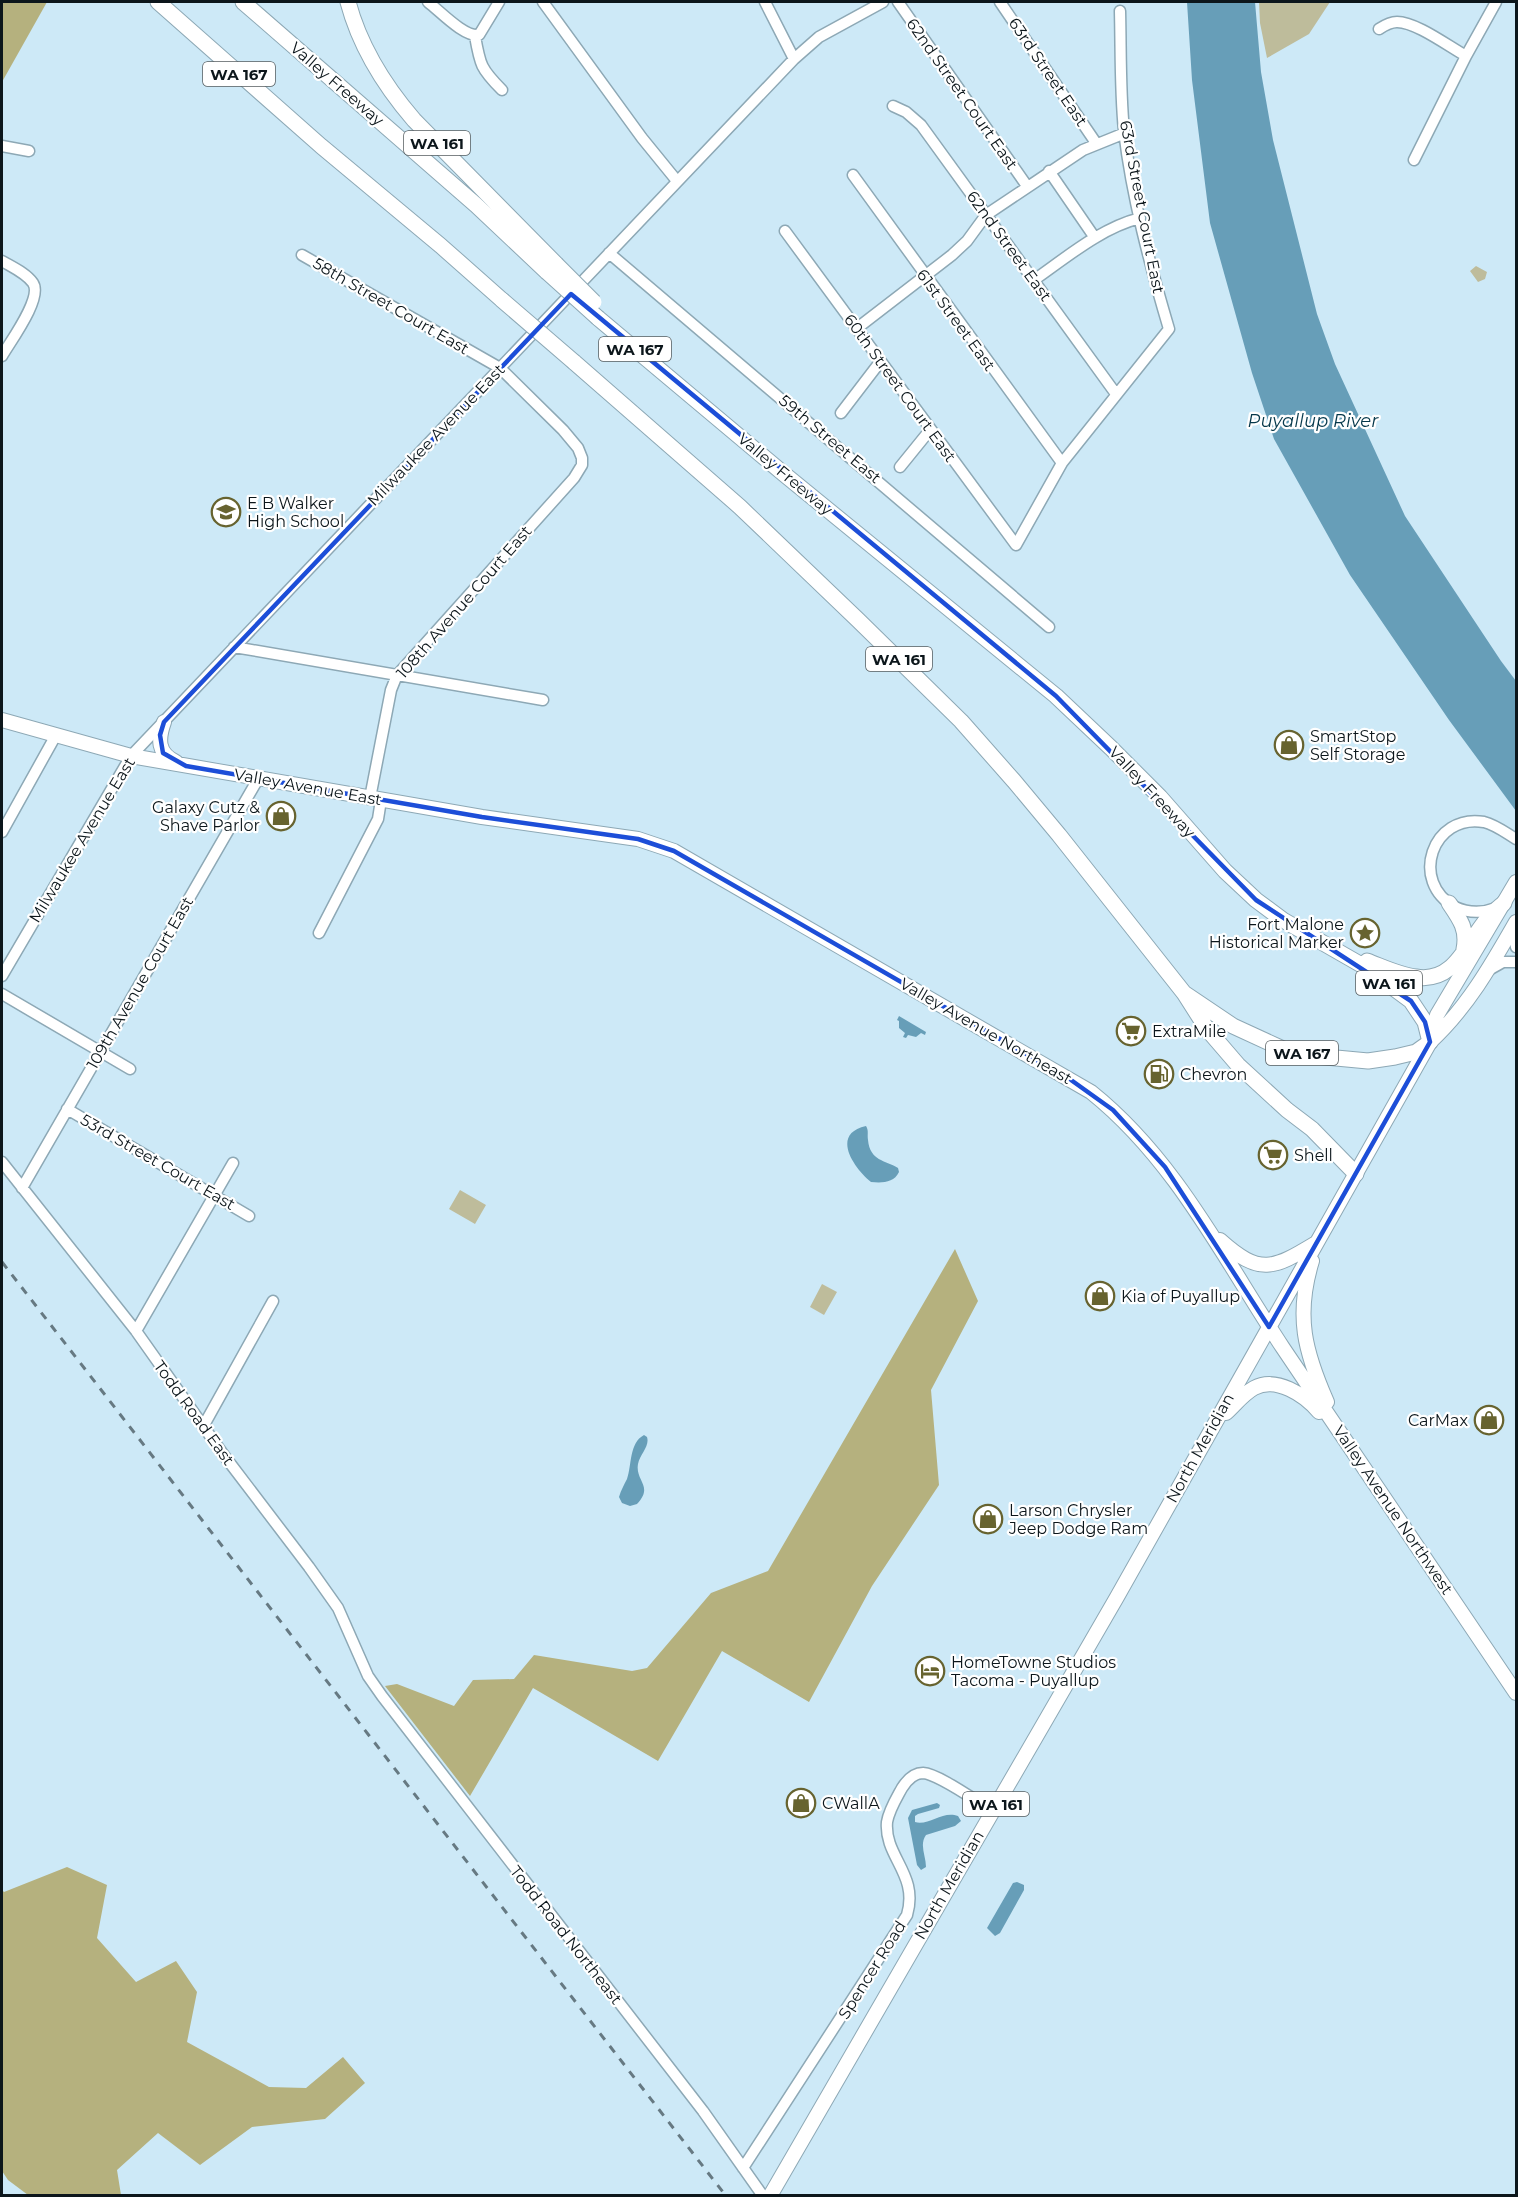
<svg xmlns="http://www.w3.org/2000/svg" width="1518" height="2197" font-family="Montserrat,sans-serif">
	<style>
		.green { fill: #bebc9b }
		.forest { fill: #b5b17e }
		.water { fill: #679eb8 }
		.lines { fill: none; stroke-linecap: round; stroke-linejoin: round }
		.minor-casing { stroke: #8da8b5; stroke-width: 13 }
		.major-casing { stroke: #8da8b5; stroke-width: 16 }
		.highway-casing { stroke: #8da8b5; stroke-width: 17 }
		.minor { stroke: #fff; stroke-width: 10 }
		.major { stroke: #fff; stroke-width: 14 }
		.highway { stroke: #fff; stroke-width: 15 }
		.rail { stroke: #667982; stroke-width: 3; stroke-dasharray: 8 8; stroke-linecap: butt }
		.highway-bridge-casing { stroke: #8da8b5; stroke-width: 17; stroke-linecap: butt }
		.highway-bridge { stroke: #fff; stroke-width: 15 }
		.marked { fill: none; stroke: #1d4ed8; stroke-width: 4.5; stroke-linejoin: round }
		.labels { text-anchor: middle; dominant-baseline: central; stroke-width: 4.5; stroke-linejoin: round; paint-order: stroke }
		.shield { fill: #fff; stroke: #555c5f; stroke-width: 1.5 }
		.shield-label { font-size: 15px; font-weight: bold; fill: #0c161b }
		.street-label { font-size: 16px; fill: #0c161b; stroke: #fff }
		.poi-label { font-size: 16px; fill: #0c161b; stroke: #fff; text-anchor: start }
		.water-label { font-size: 18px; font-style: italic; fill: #05384b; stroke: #fff }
	</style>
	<rect width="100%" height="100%" fill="#cde9f7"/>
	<path class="green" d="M1259 2H1330L1309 34 1267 58 1260 23Z
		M1476 266 1487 272 1485 279 1478 282 1470 271Z
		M460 1190 486 1205 475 1224 449 1209Z
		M822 1284 837 1292 824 1315 810 1307Z"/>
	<path class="forest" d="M2 2H47L2 82Z
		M955 1249 978 1301 931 1390 939 1485 872 1586 809 1702 722 1651 658 1761 533 1688 470 1796 385 1686 397 1684 454 1706 473 1680 514 1679 534 1655 632 1671 647 1668 711 1593 768 1571Z
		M67 1867 107 1885 97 1938 136 1982 176 1961 197 1992 187 2042 269 2087 306 2088 343 2057 365 2083 325 2119 252 2127 200 2165 158 2133 117 2170 121 2195H28L8 2180 2 2171V1890L4 1892Z"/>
	<path class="water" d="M1187 2H1255L1261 72 1273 140 1317 314 1335 364 1405 516 1501 661 1516 681V811L1449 720 1350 575 1274 439 1252 373 1210 223 1192 80Z
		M899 1016 926 1032 925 1035 921 1033 916 1037 908 1035 906 1038 903 1037 905 1033 899 1028V1021L897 1020Z
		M866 1126C869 1131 867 1134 868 1140 870 1161 885 1160 898 1168L899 1172C894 1183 882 1183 871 1182 854 1168 830 1134 866 1126Z
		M644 1435 647 1437C650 1446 640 1454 638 1464 635 1481 654 1486 637 1504L630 1506 622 1503 619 1497C621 1490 624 1485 627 1479 632 1465 629 1443 644 1435Z
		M937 1803 940 1805 939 1808 918 1814 915 1816V1822C929 1826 943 1810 958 1816L961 1821 955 1826 926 1835C919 1845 926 1856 926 1867L921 1870 917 1865 908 1818 912 1810Z
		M1017 1882 1024 1885V1890L1000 1933 995 1936 987 1928 1013 1883Z"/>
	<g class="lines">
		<g class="minor-casing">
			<path id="minor" d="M428 2C441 12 464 37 479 35L499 2
				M543 2 642 138 677 181
				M765 2 794 59
				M898 2 1027 186
				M1000 2 1096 143
				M1379 29C1385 25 1390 22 1397 22 1416 22 1448 46 1466 56
				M475 36C480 65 481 69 502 90
				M893 106 906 112 921 125 1116 394
				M2 146 29 151
				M1414 160 1466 56 1496 2
				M1049 171 1095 238
				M853 175 1062 463
				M785 231 1016 545 1062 463 1169 329C1150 265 1132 198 1124 131 1120 91 1121 51 1120 11
				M609 253 1049 627
				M302 255 500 368 563 430 578 448 582 458V465L574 478 397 675 391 690 370 798
				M2 261C12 267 26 273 33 283 43 298 10 342 2 356
				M1034 280C1067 257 1101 228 1140 218
				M856 329 952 255 967 241 986 215 1083 150 1125 133
				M841 413 880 362
				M900 467 930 430
				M234 647 543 700
				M2 832 56 735
				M1496 908C1483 913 1468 913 1455 907 1409 882 1432 813 1484 822 1496 825 1506 833 1516 839
				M1516 927 1514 937 1516 947
				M319 933 378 819 381 800
				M1487 971 1503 962H1516
				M2 976 131 756 794 59 819 37 883 2
				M2 994 130 1069
				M67 1109 249 1216
				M2 1162 136 1331 223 1454 309 1567 338 1608 368 1676 382 1696 703 2111 763 2196
				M22 1188 258 779
				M136 1331 233 1163
				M204 1425 273 1301
				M743 2168 907 1915C919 1874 884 1857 887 1822 889 1810 896 1799 902 1788 907 1780 913 1773 923 1773 939 1774 977 1802 993 1811"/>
		</g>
		<g class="major-casing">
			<path id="major" d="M2 720 131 756 482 817 638 839 674 851 1091 1092C1176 1160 1224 1259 1283 1348 1360 1463 1439 1578 1516 1693
				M164 722C158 739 157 753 176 762
				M1430 1042C1467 1008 1492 964 1516 922
				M1220 1240C1260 1276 1273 1269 1316 1243
				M1312 1261C1295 1316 1305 1352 1327 1402
				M1226 1413C1235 1405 1243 1394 1254 1388 1276 1376 1305 1395 1319 1412
				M770 2196 1117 1597 1430 1042 1437 1015 1516 882"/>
		</g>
		<g class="highway-casing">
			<path id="highway" d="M158 2 321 146 441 246 502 300
				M243 2 476 205 547 272
				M348 2C360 47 383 84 414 120L556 264
				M598 318 784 474 1056 696 1111 748 1160 797 1225 871 1256 900 1283 920 1365 967 1411 1001 1425 1022 1430 1042 1416 1052 1395 1057 1368 1061 1315 1056 1283 1049 1233 1026 1184 993
				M574 362 740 507 858 620 961 721 1014 781 1059 835 1184 993 1207 1029 1238 1065 1287 1110 1312 1129 1356 1174
				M1449 903C1460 919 1468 930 1464 949
				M1367 961C1383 967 1399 975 1416 977 1453 983 1465 947 1484 923 1489 915 1497 909 1504 903"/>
		</g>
		<use href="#minor" class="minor"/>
		<use href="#major" class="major"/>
		<use href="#highway" class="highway"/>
		<path class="rail" d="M2 1262 726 2196"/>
		<g class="highway-bridge-casing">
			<path id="highway-bridge" d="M556 264 594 302
				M547 272 598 318
				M502 300 574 362"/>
		</g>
		<use href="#highway-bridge" class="highway-bridge"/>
	</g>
	<path class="marked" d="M571 294 1056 696 1256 900 1411 1001 1425 1022 1430 1042 1269 1327 1165 1167 1113 1110 1071 1080 674 851 638 839 482 817 186 766 163 753 160 735 164 722Z"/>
	<defs>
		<g id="school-ring" transform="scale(1.5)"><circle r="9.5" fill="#fff" stroke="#67632f" stroke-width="1.5"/><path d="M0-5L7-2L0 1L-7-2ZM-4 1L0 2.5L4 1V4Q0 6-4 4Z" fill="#67632f"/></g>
		<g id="shop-ring" transform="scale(1.5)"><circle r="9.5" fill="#fff" stroke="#67632f" stroke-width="1.5"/><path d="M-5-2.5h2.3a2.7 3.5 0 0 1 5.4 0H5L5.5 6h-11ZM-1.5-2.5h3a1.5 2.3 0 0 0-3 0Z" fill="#67632f"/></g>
		<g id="sight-ring" transform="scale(1.5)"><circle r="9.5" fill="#fff" stroke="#67632f" stroke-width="1.5"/><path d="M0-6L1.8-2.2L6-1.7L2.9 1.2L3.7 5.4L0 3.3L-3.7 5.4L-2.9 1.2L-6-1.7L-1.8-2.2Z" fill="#67632f"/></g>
		<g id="supermarket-ring" transform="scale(1.5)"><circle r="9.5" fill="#fff" stroke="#67632f" stroke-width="1.5"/><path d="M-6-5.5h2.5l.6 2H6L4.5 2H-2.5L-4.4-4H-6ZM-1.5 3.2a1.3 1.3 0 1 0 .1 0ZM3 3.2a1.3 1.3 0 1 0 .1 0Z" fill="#67632f"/></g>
		<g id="fuel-ring" transform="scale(1.5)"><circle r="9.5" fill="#fff" stroke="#67632f" stroke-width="1.5"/><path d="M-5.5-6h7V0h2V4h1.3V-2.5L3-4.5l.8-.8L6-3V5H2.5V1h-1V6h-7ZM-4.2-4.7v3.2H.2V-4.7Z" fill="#67632f"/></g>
		<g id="hotel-ring" transform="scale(1.5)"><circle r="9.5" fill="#fff" stroke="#67632f" stroke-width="1.5"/><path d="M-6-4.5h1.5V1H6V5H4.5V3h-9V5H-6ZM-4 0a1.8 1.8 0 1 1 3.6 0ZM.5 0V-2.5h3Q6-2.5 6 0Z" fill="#67632f"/></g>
	</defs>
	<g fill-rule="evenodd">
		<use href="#school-ring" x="226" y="512"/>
		<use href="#shop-ring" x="1289" y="745"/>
		<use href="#shop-ring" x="281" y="816"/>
		<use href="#sight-ring" x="1365" y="933"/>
		<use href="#supermarket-ring" x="1131" y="1031"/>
		<use href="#fuel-ring" x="1159" y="1074"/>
		<use href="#supermarket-ring" x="1273" y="1155"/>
		<use href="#shop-ring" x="1100" y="1296"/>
		<use href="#shop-ring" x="1489" y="1420"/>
		<use href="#shop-ring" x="988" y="1519"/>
		<use href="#hotel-ring" x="930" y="1671"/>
		<use href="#shop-ring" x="801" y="1803"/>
	</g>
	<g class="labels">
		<g class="shield">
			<rect x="203" y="62" width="72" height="24" rx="4.5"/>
			<rect x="404" y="131" width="66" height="24" rx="4.5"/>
			<rect x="599" y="337" width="72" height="24" rx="4.5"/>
			<rect x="866" y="647" width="66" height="24" rx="4.5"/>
			<rect x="1356" y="971" width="66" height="24" rx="4.5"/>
			<rect x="1266" y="1041" width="72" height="24" rx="4.5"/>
			<rect x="963" y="1792" width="66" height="24" rx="4.5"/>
		</g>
		<g class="shield-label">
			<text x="239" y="74">WA 167</text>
			<text x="437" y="143">WA 161</text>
			<text x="635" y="349">WA 167</text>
			<text x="899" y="659">WA 161</text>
			<text x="1389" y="983">WA 161</text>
			<text x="1302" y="1053">WA 167</text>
			<text x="996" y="1804">WA 161</text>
		</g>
		<g class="street-label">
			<text transform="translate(1048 72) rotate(56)">63rd Street East</text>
			<text transform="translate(337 84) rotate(41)">Valley Freeway</text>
			<text transform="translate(962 94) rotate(55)">62nd Street Court East</text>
			<text transform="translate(1142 207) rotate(79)">63rd Street Court East</text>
			<text transform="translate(1009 246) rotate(54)">62nd Street East</text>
			<text transform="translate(391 306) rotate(30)">58th Street Court East</text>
			<text transform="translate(956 320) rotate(54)">61st Street East</text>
			<text transform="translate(900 388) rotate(54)">60th Street Court East</text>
			<text transform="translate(436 435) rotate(-46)">Milwaukee Avenue East</text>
			<text transform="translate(830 439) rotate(40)">59th Street East</text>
			<text transform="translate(785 474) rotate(40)">Valley Freeway</text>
			<text transform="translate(464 602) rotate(-49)">108th Avenue Court East</text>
			<text transform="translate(308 787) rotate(10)">Valley Avenue East</text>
			<text transform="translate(1152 792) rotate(47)">Valley Freeway</text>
			<text transform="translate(82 840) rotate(-59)">Milwaukee Avenue East</text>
			<text transform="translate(140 983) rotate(-60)">109th Avenue Court East</text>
			<text transform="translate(986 1031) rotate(30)">Valley Avenue Northeast</text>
			<text transform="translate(158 1162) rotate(30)">53rd Street Court East</text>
			<text transform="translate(194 1413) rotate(54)">Todd Road East</text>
			<text transform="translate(1200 1448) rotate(-61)">North Meridian</text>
			<text transform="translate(1393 1510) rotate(56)">Valley Avenue Northwest</text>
			<text transform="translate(949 1885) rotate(-60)">North Meridian</text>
			<text transform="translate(566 1935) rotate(52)">Todd Road Northeast</text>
			<text transform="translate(872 1970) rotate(-58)">Spencer Road</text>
		</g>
		<g class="poi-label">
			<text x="247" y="503">E B Walker<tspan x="247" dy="18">High School</tspan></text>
			<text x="1310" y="736">SmartStop<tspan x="1310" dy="18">Self Storage</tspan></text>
			<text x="260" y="807" text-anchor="end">Galaxy Cutz &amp;<tspan x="260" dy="18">Shave Parlor</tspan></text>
			<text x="1344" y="924" text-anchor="end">Fort Malone<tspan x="1344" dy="18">Historical Marker</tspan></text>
			<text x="1152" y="1031">ExtraMile</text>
			<text x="1180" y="1074">Chevron</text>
			<text x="1294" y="1155">Shell</text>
			<text x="1121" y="1296">Kia of Puyallup</text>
			<text x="1468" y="1420" text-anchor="end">CarMax</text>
			<text x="1009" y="1510">Larson Chrysler<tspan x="1009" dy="18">Jeep Dodge Ram</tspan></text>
			<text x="951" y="1662">HomeTowne Studios<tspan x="951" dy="18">Tacoma - Puyallup</tspan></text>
			<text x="822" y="1803">CWallA</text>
		</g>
		<g class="water-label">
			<text x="1313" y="421">Puyallup River</text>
		</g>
	</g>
	<rect width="1518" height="2197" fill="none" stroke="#0c161b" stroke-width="6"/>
</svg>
